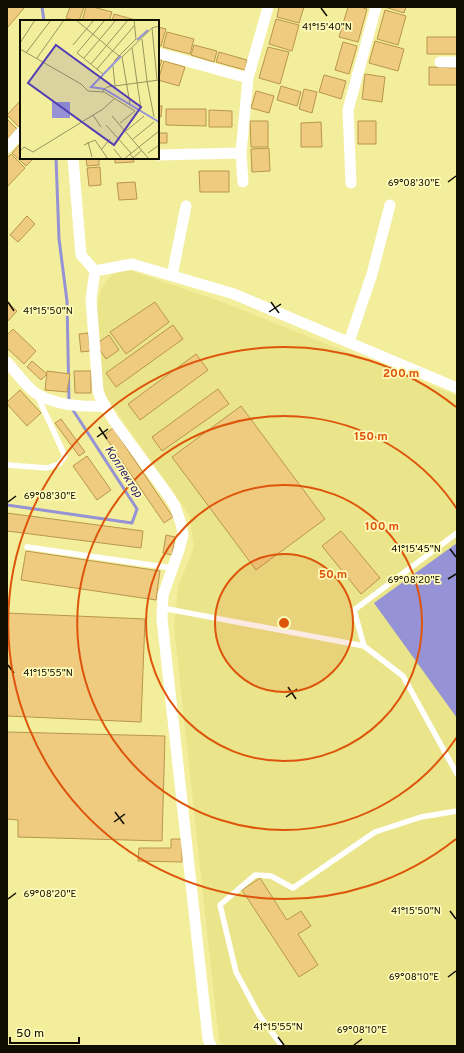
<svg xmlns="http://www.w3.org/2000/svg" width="464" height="1053" font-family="Overpass,sans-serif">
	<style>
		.built { fill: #eae48a }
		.water { fill: #9593d5 }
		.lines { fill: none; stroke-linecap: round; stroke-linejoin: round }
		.stream { stroke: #9593d5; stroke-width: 3 }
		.building { fill: #efcb80; stroke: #b8964b }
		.service { stroke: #fff; stroke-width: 5.5 }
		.minor { stroke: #fff; stroke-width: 11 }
		.ticks { fill: none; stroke: #100e00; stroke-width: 1.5 }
		.ring { fill: none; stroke: #dd550b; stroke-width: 2 }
		.labels { text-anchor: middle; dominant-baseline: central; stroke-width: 3.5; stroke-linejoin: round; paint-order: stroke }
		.water-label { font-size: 12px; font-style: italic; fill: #2c1c69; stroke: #fffbba }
		.inset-river { fill: none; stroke: #9593d5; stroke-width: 2 }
		.inset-road { fill: none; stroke: #98945e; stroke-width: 1 }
		.view { fill: #533db5; fill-opacity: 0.15; stroke: #533db5; stroke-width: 2 }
		.inset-edge { fill: none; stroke: #100e00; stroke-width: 2 }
		.ticks-label { font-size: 10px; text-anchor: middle; fill: #100e00; stroke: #fffbba; stroke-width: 3.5; stroke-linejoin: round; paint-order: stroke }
		.centre { fill: #dd550b; stroke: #fffbba; stroke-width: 2 }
		.ring-label { font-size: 12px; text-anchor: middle; font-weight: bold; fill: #dd550b; stroke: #fffbba; stroke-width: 3.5; stroke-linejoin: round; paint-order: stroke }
	</style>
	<rect width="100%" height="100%" fill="#f3ee9c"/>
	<path class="built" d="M119 269 129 270 225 303 457 396V1046H226L219 1041 174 627 178 587 194 547 189 514 110 403 100 384 96 343 97 308 101 289 109 278Z"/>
	<path class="water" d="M457 543V718L374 603Z"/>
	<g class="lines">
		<path class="stream" d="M42 7 44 21
			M56 158 59 239 67 301 69 402
			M7 505 132 523 137 509 71 407"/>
	</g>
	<path class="building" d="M7 7H25L7 28Z
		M70 7H84L79 21 66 18Z
		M86 7H93L112 12 109 21H82Z
		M279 7H304L299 23 277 17Z
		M348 7H360L367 9 358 42 339 37Z
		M385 7H406L404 13Z
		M385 10 406 16 398 45 377 39Z
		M114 14 139 21H112Z
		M276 19 299 25 292 51 269 44Z
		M158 27 166 29 161 46 158 45Z
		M167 32 194 39 190 54 163 47Z
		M427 37H457V54H427Z
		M375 41 404 49 398 71 369 63Z
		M343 42 357 46 349 74 335 70Z
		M194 45 217 51 214 62 191 55Z
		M268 47 289 52 280 84 259 78Z
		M219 52 247 60 245 70 216 62Z
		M158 59 162 60 158 73Z
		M164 61 185 67 179 86 158 80Z
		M429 67 457 68V85H429Z
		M365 74 385 77 382 102 362 99Z
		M324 75 346 81 341 99 319 92Z
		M281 86 301 92 297 106 277 100Z
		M304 89 317 92 312 113 299 109Z
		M256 91 274 96 269 113 251 108Z
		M21 100V125L19 127 7 115Z
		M158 106H162L161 117H158Z
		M166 109H206V126L166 125Z
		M209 110 232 111V127H209Z
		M7 119 17 129 7 140Z
		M250 121H268V147H251Z
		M358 121H376V144H358Z
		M321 122 322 147H301V123Z
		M158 133H167V143H158Z
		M21 143V158H34L26 166 12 153Z
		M269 148 270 171 252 172 251 149Z
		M11 154 25 168 7 187V158Z
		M86 158H99V165L87 166Z
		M115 158H133L134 162 115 163Z
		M100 167 101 185 89 186 87 168Z
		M199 171H229V192H200Z
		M135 182 137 199 119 200 117 183Z
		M27 216 35 224 18 242 10 235Z
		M7 302 17 311 7 322Z
		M155 302 169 322 126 354 110 332Z
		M173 325 183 339 116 387 106 373Z
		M13 329 36 351 24 364 7 348V335Z
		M88 333 90 351 81 352 79 334Z
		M109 335 119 350 106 359 96 344Z
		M196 354 208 370 140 420 128 404Z
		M32 361 47 374 41 380 27 367Z
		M47 371 70 374 67 392 45 390Z
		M74 371H91V393H75Z
		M218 389 229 404 162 451 152 437Z
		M20 390 41 413 27 426 7 404V402Z
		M241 406 325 519 256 570 172 457Z
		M61 419 85 452 79 456 55 423Z
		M113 428 173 517 164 523 104 435Z
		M87 456 111 490 97 500 73 466Z
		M7 513 143 531 141 548 7 531Z
		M341 531 380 578 361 594 322 546Z
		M166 535 175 537 172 555 163 553Z
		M26 551 160 571 156 600 21 580Z
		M7 613 145 619 141 722 7 716Z
		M7 732 165 736 162 841 18 837V820L7 819Z
		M171 839H182V862L138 861 139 848H171Z
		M260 878 287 920 301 911 311 926 298 934 318 965 299 977 242 890Z"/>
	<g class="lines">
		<path class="service" d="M7 465 47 468 59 464 65 456 37 395
			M457 533 354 610 364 646 403 676 457 774
			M27 547 172 568
			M162 608 364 646
			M282 1046 259 1015 236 972 220 905 255 875 271 876 293 888 375 832 421 817 457 811"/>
		<path class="minor" d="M158 53 248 78
			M440 62H457
			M7 148 21 132
			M158 155 241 153
			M73 158 81 255 95 271 91 299 98 391 101 399 114 421 168 495 175 506 181 524 183 535 179 550 163 595 162 619 208 1039 211 1046
			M243 182 241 153 248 78 268 7
			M351 183 348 110 376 7
			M95 271 132 264 234 294 457 388
			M172 276 186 206
			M349 342 372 274 390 205
			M7 362C15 371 28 389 37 394 56 405 83 407 104 406"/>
	</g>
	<path class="ticks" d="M321 8 327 16M448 182 456 176M8 302 14 311M271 302 279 313M269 312 281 304M99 427 107 439M97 437 108 429M8 502 16 496M450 549 456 557M448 579 456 574M8 665 14 673M288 687 296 699M286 697 297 689M115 812 124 824M114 822 125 814M8 899 16 893M450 911 456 919M448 977 456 971M278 1037 284 1045M354 1045 362 1039"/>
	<circle cx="284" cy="623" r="69" fill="#dd550b" fill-opacity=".12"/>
	<g class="ring">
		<circle cx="284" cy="623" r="69"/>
		<circle cx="284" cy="623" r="138"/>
		<path d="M457 737A207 207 0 1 1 457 509"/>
		<path d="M456 839A276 276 0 1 1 456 407"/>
	</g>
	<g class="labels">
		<g class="water-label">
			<text transform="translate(123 472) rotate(57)">Коллектор</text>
		</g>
	</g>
	<g transform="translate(20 20)">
		<rect width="139" height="139" fill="#f3ee9c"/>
		<path d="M32 82H50V98H32Z" fill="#9593d5"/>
		<path class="inset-river" d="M117 20 128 10M101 36 71 67 84 69 139 102"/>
		<path class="inset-road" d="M56 0 99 36M122 19 127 61 134 97M0 23 15 0M53 25 74 0M112 28 121 89M0 29 61 64 68 71 84 72 115 91 100 103M6 33 31 0M17 38 44 0M64 38 96 0M94 41 116 19 114 0M71 44 108 0M93 46 95 66M77 49 114 6M83 54 57 33 85 0M137 60 132 8 139 6M82 72 87 67 139 60M110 84 102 37 132 8M73 95 81 107M92 96 129 139M86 105 111 133M106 111 124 96M113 119 134 102M68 122 72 137M64 125 75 120 88 139M94 129 102 139M81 130 90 119M0 131 4 127 13 132 83 89 94 79M128 133 139 125M110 134 113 138 122 130M104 139 139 111"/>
		<path class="view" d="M36 25 121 87 94 125 8 63Z"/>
		<rect width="139" height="139" class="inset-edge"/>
	</g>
	<g class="ticks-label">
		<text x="327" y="30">41°15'40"N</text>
		<text x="414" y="186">69°08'30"E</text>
		<text x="48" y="314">41°15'50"N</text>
		<text x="50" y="499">69°08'30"E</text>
		<text x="416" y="552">41°15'45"N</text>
		<text x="414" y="583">69°08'20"E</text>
		<text x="48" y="676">41°15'55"N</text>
		<text x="50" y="897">69°08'20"E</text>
		<text x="416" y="914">41°15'50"N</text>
		<text x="414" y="980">69°08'10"E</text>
		<text x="278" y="1030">41°15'55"N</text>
		<text x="362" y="1033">69°08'10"E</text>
	</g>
	<circle cx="284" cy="623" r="6" class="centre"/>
	<g class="ring-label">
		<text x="401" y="377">200 m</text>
		<text x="371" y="440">150 m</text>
		<text x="382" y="530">100 m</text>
		<text x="333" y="578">50 m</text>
	</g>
	<rect width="464" height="1053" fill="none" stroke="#100e00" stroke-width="16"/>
	<path d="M10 1037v6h69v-6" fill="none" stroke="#100e00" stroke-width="2"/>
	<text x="16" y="1037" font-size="12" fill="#100e00" stroke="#fffbba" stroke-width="3" paint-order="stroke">50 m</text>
</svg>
